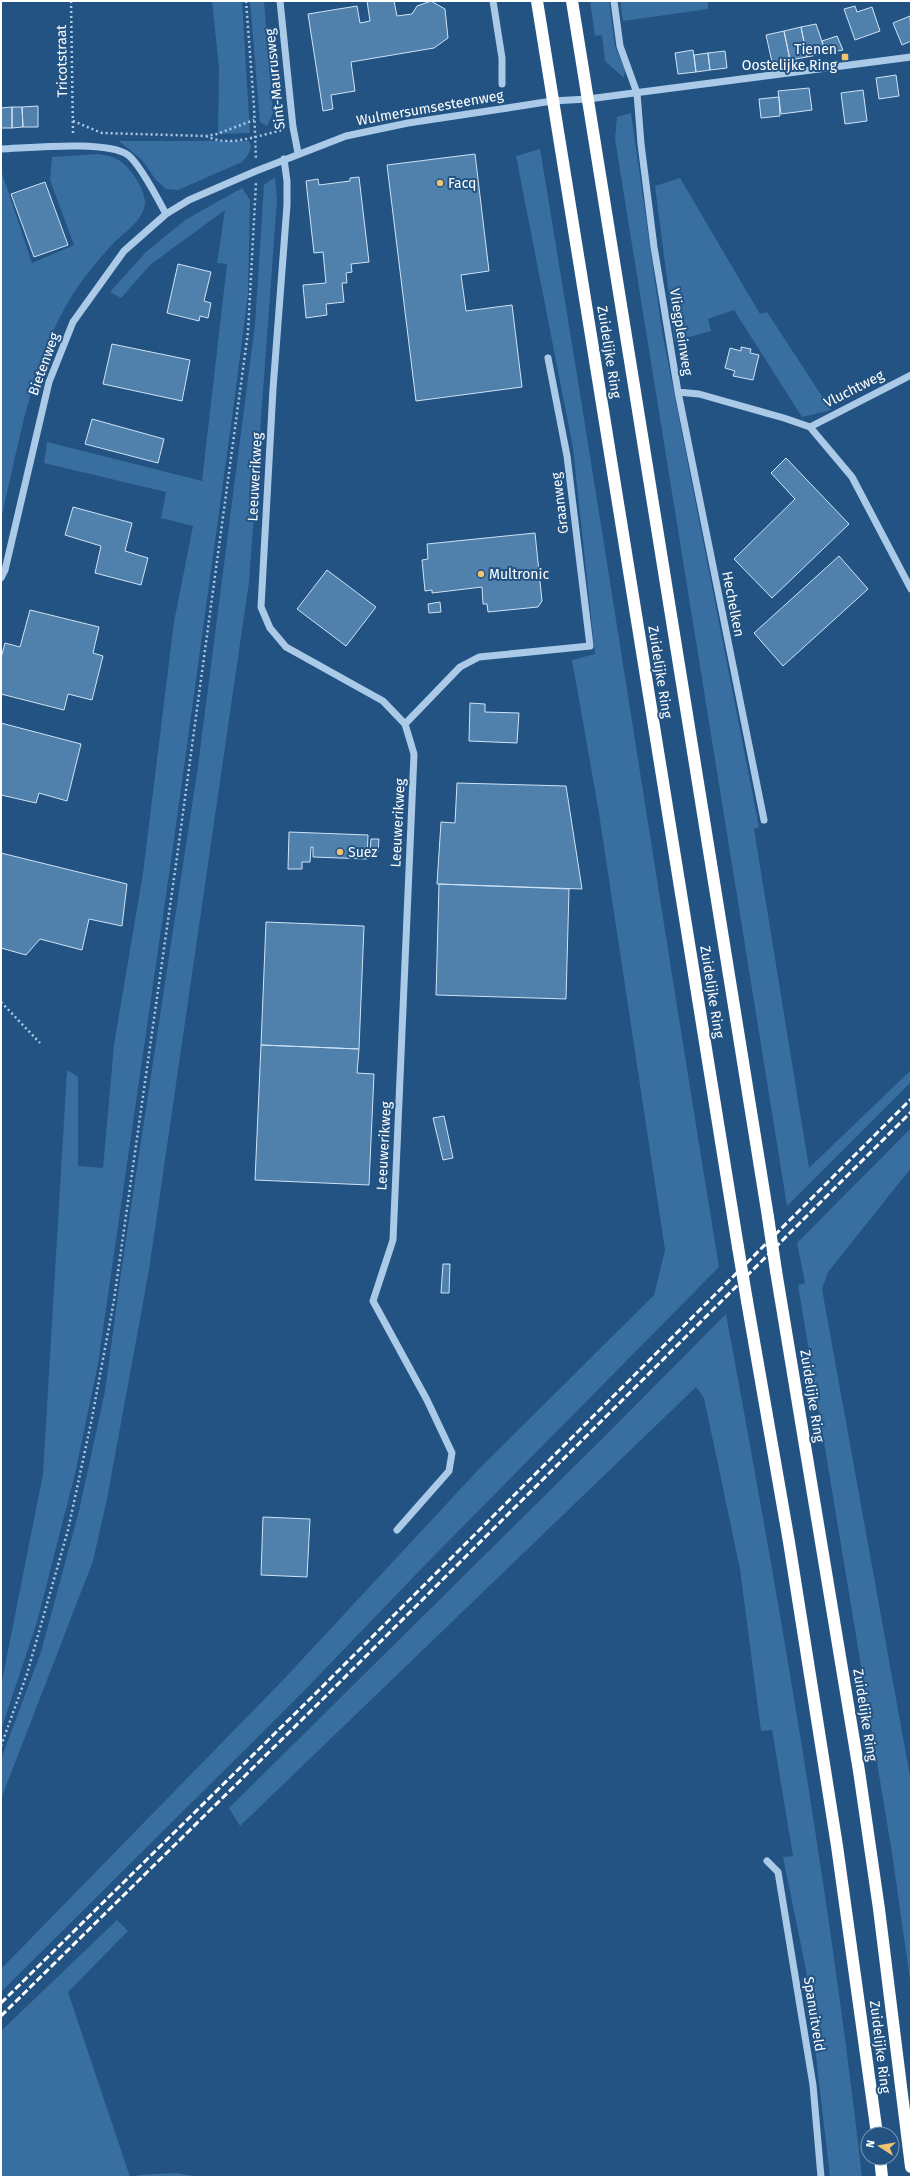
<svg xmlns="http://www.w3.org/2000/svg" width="912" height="2178" font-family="'Fira Sans',sans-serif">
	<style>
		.green { fill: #386ea0 }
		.building { fill: #5080ac; stroke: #cfe3f6 }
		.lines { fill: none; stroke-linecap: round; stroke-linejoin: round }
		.path { stroke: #abcae8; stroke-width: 2.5; stroke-dasharray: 2 3; stroke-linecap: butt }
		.minor { stroke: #abcae8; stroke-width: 7 }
		.highway { stroke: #fff; stroke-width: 12 }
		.rail { stroke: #fff; stroke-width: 3; stroke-dasharray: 7 3; stroke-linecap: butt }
		.highway-bridge { stroke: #fff; stroke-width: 12 }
		.poi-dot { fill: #f2c36e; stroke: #235382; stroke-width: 1.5 }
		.labels { text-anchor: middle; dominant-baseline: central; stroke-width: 4; stroke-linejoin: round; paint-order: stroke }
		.poi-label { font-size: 14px; fill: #fff; stroke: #235382; text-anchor: start }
		.street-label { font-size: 14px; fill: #fff; stroke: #235382 }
	</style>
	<rect width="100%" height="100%" fill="#235382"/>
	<path class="green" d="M212 1H242L250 133 218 134 219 67Z
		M250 1H264L273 113 267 126 260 122Z
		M590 1H609L615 46 625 70 624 78 605 61 602 35 595 36Z
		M620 1H708V9L623 21Z
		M631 113 662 331 759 827 754 829 809 1168 911 1070V1082L787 1206 615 139 617 117Z
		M119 141H249L251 147 248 155 242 162 178 190 166 189 156 180 142 160Z
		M540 149C602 521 658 894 719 1267L423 1567 300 1695 1 1992V1969L284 1679 479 1469 654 1295 665 1250 598 807 572 660 595 654 573 448 516 156Z
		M97 154C105 155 113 156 120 161 131 168 146 191 145 204 142 223 121 234 109 248 99 259 88 272 79 285 32 353 20 441 1 519V170L32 263 74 245 50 180 52 157Z
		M275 177 277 200 249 582 149 1270 107 1499 93 1561 1 1799V1759L41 1652 79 1511 105 1391 121 1273 198 766 255 324 264 185Z
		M680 178 760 314 767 312 831 410 802 417 734 310 708 319 711 331 675 341 655 186Z
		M242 188 250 200 248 294 234 403 174 840 98 1364 75 1474 37 1622 1 1730V1686L43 1474 67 1070 78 1077V1166L103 1168 114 1045 143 873 174 622 193 526 161 518 166 492 44 463 47 442 202 481 227 264 217 263 225 210 150 265 121 298 110 292 146 252 185 220Z
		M911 1128V1168L828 1272 822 1289 911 1782V1987L892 1853 798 1285 805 1283 797 1243Z
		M726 1314C779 1600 829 1887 862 2177H830L806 1970 783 1857 793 1856 772 1730 761 1731 740 1569 704 1398 696 1387 240 1826 229 1808 604 1437Z
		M117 1920 128 1931 68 1992 130 2177H1V2031Z
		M176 2173 201 2177H134L138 2175Z"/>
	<path class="building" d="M367 1H394L397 16 412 14 417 6 431 1 445 9 448 38 434 48 351 62 355 91 331 95 333 109 323 111 308 14 357 6 360 23 370 21Z
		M855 6 857 12 872 7 880 31 855 40 844 9Z
		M910 16 911 41 902 45 893 23Z
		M816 24 826 53 807 57 801 27Z
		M801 27 807 57 790 60 784 31Z
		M784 31 790 60 772 62 766 35Z
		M837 36 843 50 826 53 822 41Z
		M693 50 696 72 678 74 675 53Z
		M725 51 727 68 710 70 708 53Z
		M708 53 710 70 696 72 694 55Z
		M896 75 899 96 879 99 876 78Z
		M809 88 812 110 781 114 778 91Z
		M863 90 867 121 845 124 841 93Z
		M779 97 780 116 761 118 759 99Z
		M38 106V127H23L22 107Z
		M12 107V128H1V108Z
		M12 107H22L23 127 12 128Z
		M475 154 489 271 461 275 466 311 512 305 522 387 416 401 387 165Z
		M359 177 369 262 351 264 352 272 346 273 347 283H342L344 302 326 304 327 315 306 318 303 285 326 283 323 252 314 253 306 181 318 179 319 185 350 181V178Z
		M45 182 68 245 34 257 11 194Z
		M178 264 211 272 204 301 211 303 208 318 200 316 199 321 167 313Z
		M112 344 190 360 182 401 103 384Z
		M741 347 751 349 750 353 759 355 753 380 733 376 735 371 725 368 730 348 741 351Z
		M92 419 164 439 158 463 85 444Z
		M786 458 849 524 772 598 734 559 795 499 771 473Z
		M73 507 132 523 125 551 148 558 141 585 95 573 101 546 65 535Z
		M535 533 542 601 538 607 488 612 487 604H483L482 587 432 593V590L425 591 422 560 428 559 427 544Z
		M839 556 868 589 783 666 754 633Z
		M327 570 376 607 346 646 297 609Z
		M440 602 441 612 429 613 428 604Z
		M30 610 99 627 93 653 103 656 92 700 68 694 64 710 1 694V658L5 643 20 647Z
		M470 703 485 704V712L519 713 517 743 469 741Z
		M1 723 81 744 67 801 39 793 36 803 1 795Z
		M457 783 566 786 582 889 437 884 441 822 455 823Z
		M289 832 368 835 367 859 313 857V847H311L310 862H302V869H288Z
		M371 839H379L378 852H370Z
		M1 853 127 884 122 926 89 919 82 950 40 939 26 955 1 948Z
		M439 884 569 889 566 999 436 995Z
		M266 922 364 926 359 1049 261 1045Z
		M261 1045 359 1049 357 1073 374 1074 369 1185 255 1180Z
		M444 1116 453 1158 443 1160 433 1118Z
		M443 1264H450L449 1293H441Z
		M263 1517 310 1519 307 1577 261 1575Z"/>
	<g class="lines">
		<path class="path" d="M71 1 73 134
			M246 1 254 106 256 160
			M73 121 102 133 206 136 217 134 254 120
			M206 136C230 148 259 135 283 130
			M1 1002 40 1043
			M1 1746 27 1674 68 1530 92 1418 114 1300 177 857 248 332 256 183"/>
		<path class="minor" d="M280 1 293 127 298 153
			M493 1 502 58V84
			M614 1 620 46 637 93 641 144 654 247 678 392 764 820
			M1 149C29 148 107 140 128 155 140 164 159 201 166 214
			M284 159 287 181V205L273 389 261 607 270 628 286 647 383 701 405 724 414 754 393 1240 373 1301 427 1400 452 1453 449 1471 397 1530
			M678 392 699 394 784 418 810 427 852 477 911 589
			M810 427 911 375
			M1 578 5 570 49 382 73 322 124 251 166 214 189 200 256 171 346 136 408 123 501 109 552 101 588 99 911 57
			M405 724 460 667 479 657 590 646 567 456 548 358
			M767 1861 778 1872 813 2085 821 2177"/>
		<path class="highway" d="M537 1 738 1247
			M572 1 768 1217
			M776 1271 859 1771 879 1909 911 2167
			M747 1301 789 1542 837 1846 877 2134
			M880 2158 882 2177"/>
		<path class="rail" d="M1 2003 318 1691 911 1099
			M1 2016 326 1696 911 1112"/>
		<path class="highway-bridge" d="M768 1217 776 1271
			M738 1247 747 1301"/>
	</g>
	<g class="poi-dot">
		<rect x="841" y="53" width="8" height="8" rx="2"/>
		<circle cx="440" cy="183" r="4"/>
		<circle cx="481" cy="574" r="4"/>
		<circle cx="340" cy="852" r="4"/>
	</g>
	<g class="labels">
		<g class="poi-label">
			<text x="837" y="49" text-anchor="end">Tienen<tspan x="837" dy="16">Oostelijke Ring</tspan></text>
			<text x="448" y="183">Facq</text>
			<text x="489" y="574">Multronic</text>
			<text x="348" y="852">Suez</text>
		</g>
		<g class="street-label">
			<text transform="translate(62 61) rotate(-91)">Tricotstraat</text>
			<text transform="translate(275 79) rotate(-96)">Sint-Maurusweg</text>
			<text transform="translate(430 108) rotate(-10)">Wulmersumsesteenweg</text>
			<text transform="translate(681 332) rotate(81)">Vliegpleinweg</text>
			<text transform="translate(609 352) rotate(81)">Zuidelijke Ring</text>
			<text transform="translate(44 364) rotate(-70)">Bietenweg</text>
			<text transform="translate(854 389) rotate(-27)">Vluchtweg</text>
			<text transform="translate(255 477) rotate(-87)">Leeuwerikweg</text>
			<text transform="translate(560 503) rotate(-97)">Graanweg</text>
			<text transform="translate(733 604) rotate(79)">Hechelken</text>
			<text transform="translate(660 672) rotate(81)">Zuidelijke Ring</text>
			<text transform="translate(398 823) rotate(-87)">Leeuwerikweg</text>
			<text transform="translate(712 992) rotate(81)">Zuidelijke Ring</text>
			<text transform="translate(384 1146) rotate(-87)">Leeuwerikweg</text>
			<text transform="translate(812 1396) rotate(81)">Zuidelijke Ring</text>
			<text transform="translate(865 1715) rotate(81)">Zuidelijke Ring</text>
			<text transform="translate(814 2014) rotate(81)">Spanuitveld</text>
			<text transform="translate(880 2047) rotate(83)">Zuidelijke Ring</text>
		</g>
	</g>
	<rect width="912" height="2178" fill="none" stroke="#ffffff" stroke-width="4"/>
	<g transform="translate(880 2146) rotate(282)"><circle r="19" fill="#235382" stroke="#7b98b4"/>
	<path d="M0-3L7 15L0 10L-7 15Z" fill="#f2c36e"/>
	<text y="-6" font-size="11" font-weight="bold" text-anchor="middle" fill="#ffffff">N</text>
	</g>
</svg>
